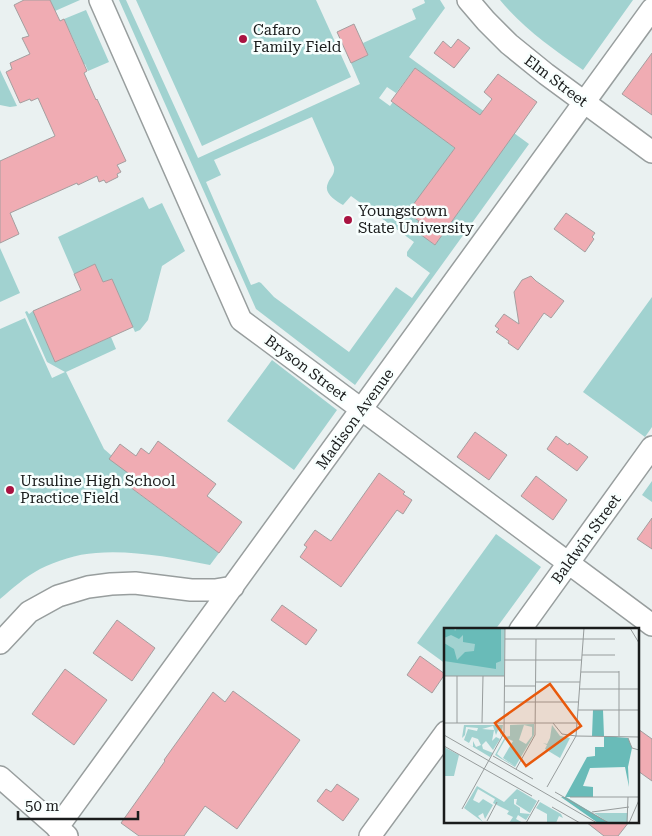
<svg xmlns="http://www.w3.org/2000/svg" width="652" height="836" font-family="'Roboto Serif',serif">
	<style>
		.green { fill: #a1d2d0; fill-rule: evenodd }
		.building { fill: #f0acb3; stroke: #a59e9f }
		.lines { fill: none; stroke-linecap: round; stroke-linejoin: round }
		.minor-casing { stroke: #989e9e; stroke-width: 24 }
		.minor { stroke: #fff; stroke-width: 21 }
		.poi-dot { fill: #a91341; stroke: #f8fffe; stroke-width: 2 }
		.labels { text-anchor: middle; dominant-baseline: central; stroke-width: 5; stroke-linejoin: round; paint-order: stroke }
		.poi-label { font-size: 15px; fill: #1a1c1c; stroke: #f8fffe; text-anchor: start }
		.street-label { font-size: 15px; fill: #1a1c1c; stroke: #f8fffe }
		.inset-road { fill: none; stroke: #979c9c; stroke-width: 1 }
		.view { fill: #e8590c; fill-opacity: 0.15; stroke: #e8590c; stroke-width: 2.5 }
		.inset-edge { fill: none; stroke: #1a1c1c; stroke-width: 2.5 }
	</style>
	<rect width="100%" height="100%" fill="#eaf1f1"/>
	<!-- green -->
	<path class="green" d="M50,0H80L55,11Z
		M119,0H126L198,158L360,84L351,63L368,55L363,43L416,19L412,9L425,3L424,0H440L445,8L409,57L529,144L355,385L256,309ZM415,68L511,138L435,245L413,229L419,221L408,213L455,148L393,102L390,106L379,98L387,87L396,93ZM312,117L334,167C335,175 331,176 328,183C323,193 335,200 343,205L351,196L414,242L407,252V256L430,273L412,298L396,287L349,352L274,297L261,283L259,282L251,285L206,182L221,175L214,160Z
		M136,0H316L351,77L202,146Z
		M500,0H633L583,70C553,49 523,28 500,0Z
		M86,10L109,62L88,71L85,64L82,65L81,56L64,19Z
		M0,70L17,106L10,107L0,105Z
		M143,197L149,209L162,203L185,251L162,266L148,320L140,330L135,332L112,279L103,282L95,264L74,274L58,237Z
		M0,248L20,293L0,302Z
		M652,297V427L645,437L583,392Z
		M27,311L29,314L33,311L55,362L111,337L116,349L66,372L104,449L112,456L129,473L123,482L219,553L210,565C174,558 133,550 96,553C76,554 57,561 40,569C25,577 13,588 0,599V329L25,318L52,378L65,372L47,362L25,312Z
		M272,360L337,410L294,470L227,421Z
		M652,481V502L642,495Z
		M496,534L541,567L495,630H446V664L417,643Z"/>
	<!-- building -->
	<path class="building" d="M24,0H50L60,21L64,19L87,71L84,73L96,100L97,99L126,161L117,165L121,172L117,174L118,177L106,183L104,180L99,182L97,176L78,185L77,183L10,213L19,234L0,243V161L55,136L38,98L31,101L30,99L20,103L6,72L12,69L10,63L30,54L22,38L29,36L14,5Z
		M354,24L368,55L351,63L337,32Z
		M458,39L470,48L454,68L434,53L443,41L451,48Z
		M652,53V115L622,94Z
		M415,68L480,115L492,99L484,92L498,74L537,102L435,245L413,229L419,221L407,213L455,148L391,101Z
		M566,213L595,233L592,237L594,239L585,252L554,229Z
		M95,264L103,282L112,279L133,327L55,362L33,311L81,290L74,274Z
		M531,276L536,281L564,301L551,318L544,313L518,350L508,343L509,341L496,332L499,329L495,326L504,314L519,324L514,292L522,280Z
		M475,432L507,455L489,480L457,457Z
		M556,436L568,445L569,443L588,457L577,471L547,449Z
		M158,441L216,484L207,496L242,522L219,553L126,484L132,476L109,459L120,444L136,456L141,448L149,454Z
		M379,473L405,492L403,494L412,500L403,514L397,510L341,587L300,557L307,547L304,545L315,530L331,541Z
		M536,476L567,500L553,520L521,496Z
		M652,518V549L637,539Z
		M282,605L317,630L306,645L271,620Z
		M117,620L155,648L132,681L93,653Z
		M420,656L445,674L432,693L407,675Z
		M65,669L107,700L74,745L32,714Z
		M233,691L300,740L237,829L205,806L184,836H139L121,823L165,761L164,760L213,692L225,702Z
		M638,729L652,739V781L638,771Z
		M337,784L359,799L343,821L317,801L326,789L331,792Z
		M586,822H629L618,836H604Z"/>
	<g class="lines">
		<!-- minor casing -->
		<g class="minor-casing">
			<path id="minor" d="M100,0L241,320L652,625
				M468,0L486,21L509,44L546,74L652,152
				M520,630L652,447
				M0,643L29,612L58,596L88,587L111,584L135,583L191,590H215L233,587
				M0,777L67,836
				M57,828L652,9
				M370,836L446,732"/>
		</g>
		<!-- minor -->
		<use href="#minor" class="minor"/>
	</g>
	<!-- markers -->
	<g class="poi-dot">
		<circle cx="243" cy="39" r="5"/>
		<circle cx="348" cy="220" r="5"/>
		<circle cx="10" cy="490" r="5"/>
	</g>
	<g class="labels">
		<!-- poi labels -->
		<g class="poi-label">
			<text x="253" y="30">Cafaro<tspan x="253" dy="17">Family Field</tspan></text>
			<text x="358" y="211">Youngstown<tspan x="358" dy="17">State University</tspan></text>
			<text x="20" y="481">Ursuline High School<tspan x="20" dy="17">Practice Field</tspan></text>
		</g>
		<!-- street labels -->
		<g class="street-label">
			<text transform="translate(556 81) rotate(37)">Elm Street</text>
			<text transform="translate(306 368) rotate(37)">Bryson Street</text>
			<text transform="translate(355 419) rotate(-54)">Madison Avenue</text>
			<text transform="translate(586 539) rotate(-54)">Baldwin Street</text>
		</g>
	</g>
	<!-- overview -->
	<g transform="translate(444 628)">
		<rect width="195" height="195" fill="#eaf1f1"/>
		<path d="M0,0H61L60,48H0ZM90,96V107L71,139L51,127L61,109L66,108V97ZM80,97L88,99V108L82,116L75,112ZM62,110L69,113L59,130L71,138L59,131L53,126ZM20,97H59L57,109L56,103L54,102L52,107L49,98L38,101L50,102L48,113L52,109L56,111L49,122L42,113L38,117L39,121L49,125L46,129L21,114L29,119V113L32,119L37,117L34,111L28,109L25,115L20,112L24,101L33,103L34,100L22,99L21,107L18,110ZM108,97L116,108L126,110L116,130L101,121L103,117L99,115L103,116L106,110ZM0,119L15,127L10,148H0ZM33,158L60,174L73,161L93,173L86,185L72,176L73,171H70V176L76,180V185L86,186L82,192L74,187L72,191L79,195H65L69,189L63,186L65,183L49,175L51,171L34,161L29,172L35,175L39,171L49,177L41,191L39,185L34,188L39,194L20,180ZM96,174L117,186L119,190L115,188L112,195H103V186L92,180ZM150,185H184L183,195H165Z" fill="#a1d2d0" fill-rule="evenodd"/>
		<path d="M0,0H10L11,3L13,0H57V33L52,35V41L0,33V15L10,21L13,32L21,24L30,23L31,16L19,14V7L15,11L7,7L0,10ZM149,82H159L160,108L184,110L188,120L184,139L185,159L181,139L146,140L139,158L149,159V169H122L165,195H154L117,169H121L143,129L151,128V119H160V108H148Z" fill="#69bbb8"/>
		<path class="inset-road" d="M186,0L195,15M61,11H171M138,27H171M60,32H138M175,43V108M137,44H175M0,48H60M92,54H136M61,58H92M136,61H195M61,74H135M134,82H195M0,95H133M13,95V48M38,95L39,48M109,95L118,106L132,108L140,0M0,107L153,195M184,110L188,120L195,122M0,118L88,168M49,128L89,151M72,141L91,107L92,11M103,159L132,108L195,109M111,164L165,195M126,169H195M108,179L136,195M18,181L60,105L61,0M148,184L185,179M43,193L53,174M82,195L95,172M183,195L184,169M185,195L195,172"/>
		<path class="view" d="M106,56L137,98L82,138L51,95Z"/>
		<rect width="195" height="195" class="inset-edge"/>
	</g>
	<!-- scale -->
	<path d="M18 811v8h120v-8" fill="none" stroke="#1a1c1c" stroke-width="2.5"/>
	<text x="25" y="811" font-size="15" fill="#1a1c1c" stroke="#f8fffe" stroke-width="4" paint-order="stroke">50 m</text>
</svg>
